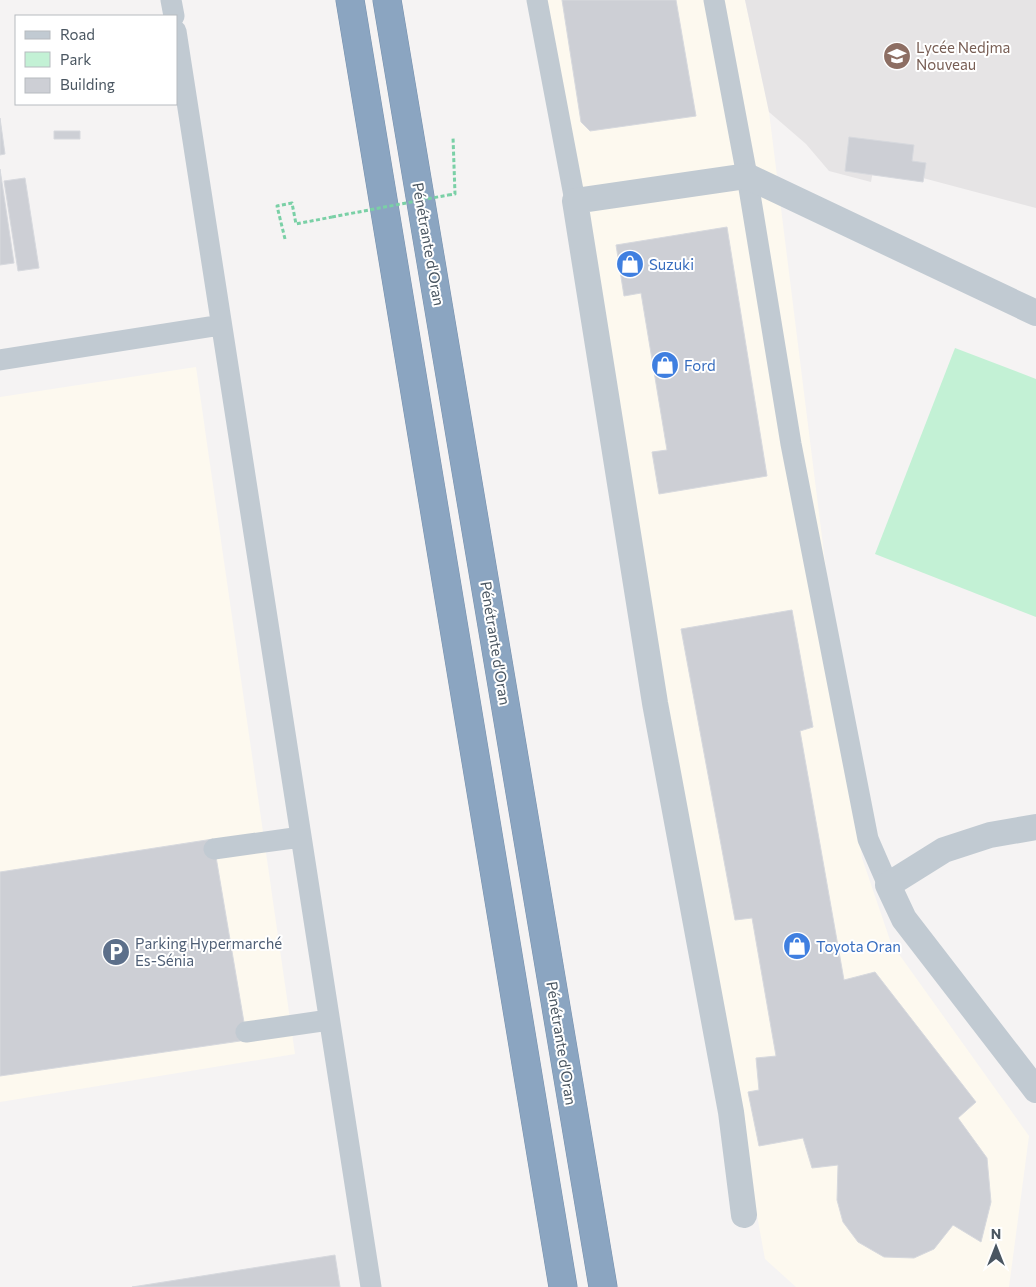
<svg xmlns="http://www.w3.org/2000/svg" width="1036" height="1287" font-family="Commissioner,sans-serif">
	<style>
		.commercial { fill: #fdf9ef }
		.education { fill: #e6e4e5 }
		.green { fill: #c3f1d5 }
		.building { fill: #cdcfd5; stroke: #d7d9de }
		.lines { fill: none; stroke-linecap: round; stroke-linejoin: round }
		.motorway-casing { stroke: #7690ad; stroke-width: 29 }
		.path { stroke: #7ad0a6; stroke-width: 3; stroke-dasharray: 4 2.5; stroke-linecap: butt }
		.minor { stroke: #c1cad2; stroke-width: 21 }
		.tertiary { stroke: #c1cad2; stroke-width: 26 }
		.motorway { stroke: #8ba5c1; stroke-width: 28 }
		.path-bridge { stroke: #7ad0a6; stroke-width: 3; stroke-dasharray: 4 2.5; stroke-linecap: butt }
		.labels { text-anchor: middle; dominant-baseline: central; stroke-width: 4; stroke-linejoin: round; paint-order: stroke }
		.education-label { font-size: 15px; fill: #785e54; stroke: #fff; text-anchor: start }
		.street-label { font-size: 15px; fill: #4a5661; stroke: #fff }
		.shop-label { font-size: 15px; fill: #366cbe; stroke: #fff; text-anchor: start }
		.service-label { font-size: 15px; fill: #4e5e75; stroke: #fff; text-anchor: start }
	</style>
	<rect width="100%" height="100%" fill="#f5f3f3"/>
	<!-- commercial -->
	<path class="commercial" d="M533,0H745L769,112L862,858L891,943L1029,1136L1009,1287H796L765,1259Z
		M196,367L295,1054L0,1102V397Z"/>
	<!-- education -->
	<path class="education" d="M745,0H1036V208L874,165L871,182L829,171L806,144L769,112Z"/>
	<!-- green -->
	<path class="green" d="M955,348L1036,379V617L875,554Z"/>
	<!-- building -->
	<path class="building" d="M562,0H676L696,116L590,131L581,122Z
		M0,118L5,154L0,155Z
		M54,131H80V139H54Z
		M849,137L914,145L912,161L926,163L923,182L845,171Z
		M0,169L14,263L0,265Z
		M25,178L39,268L18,271L4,181Z
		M727,227L767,476L659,494L652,452L667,450L641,293L624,296L616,245Z
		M792,610L813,727L800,731L844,980L875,972L976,1102L958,1118L987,1158L991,1202L981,1242L953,1225L934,1249L914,1258L884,1257L858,1242L843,1222L837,1200L838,1165L812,1168L803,1138L759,1146L748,1092L759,1090L756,1058L776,1056L752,918L735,920L681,629Z
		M213,839L247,1040L0,1076V872Z
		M335,1255L340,1287H132Z"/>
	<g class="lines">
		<!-- motorway casing -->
		<g class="motorway-casing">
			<path id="motorway" d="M350,0L563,1287
				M387,0L603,1287"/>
		</g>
		<!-- path -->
		<path class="path" d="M448,195L455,194L453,137
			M285,239L277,206L292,203L296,224L332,217"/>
		<!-- minor -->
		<path class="minor" d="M171,0L174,16
			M537,0L575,201
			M714,0L747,176L791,444L868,839L888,885
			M176,31L371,1287
			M0,360L221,325
			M214,849L301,837
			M246,1032L329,1020"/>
		<!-- tertiary -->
		<path class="tertiary" d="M1036,827L990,835L944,850L888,885L904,919L1036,1090
			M744,1215L731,1112L655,703L575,201L747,176L1036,313"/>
		<!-- motorway -->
		<use href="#motorway" class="motorway"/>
		<!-- path-bridge -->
		<path class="path-bridge" d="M332,217L448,195"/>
	</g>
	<!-- icons -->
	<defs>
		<g id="school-disc" transform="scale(1.4375)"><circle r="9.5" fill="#8d6e63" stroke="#fff"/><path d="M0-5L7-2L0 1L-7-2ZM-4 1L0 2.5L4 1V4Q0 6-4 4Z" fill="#fff"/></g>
		<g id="shop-disc" transform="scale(1.4375)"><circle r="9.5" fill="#3f7fe0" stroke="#fff"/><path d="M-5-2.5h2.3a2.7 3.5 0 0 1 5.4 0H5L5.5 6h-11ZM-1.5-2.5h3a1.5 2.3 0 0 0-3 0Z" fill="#fff"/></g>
		<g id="parking-disc" transform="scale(1.4375)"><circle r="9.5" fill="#5c6f8a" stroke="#fff"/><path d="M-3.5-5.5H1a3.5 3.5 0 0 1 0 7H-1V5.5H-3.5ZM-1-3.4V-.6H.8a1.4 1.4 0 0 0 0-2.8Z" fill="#fff"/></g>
	</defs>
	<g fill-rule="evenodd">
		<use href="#school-disc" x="897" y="56"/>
		<use href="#shop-disc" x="630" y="264"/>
		<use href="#shop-disc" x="665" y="365"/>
		<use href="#shop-disc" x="797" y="946"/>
		<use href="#parking-disc" x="116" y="952"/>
	</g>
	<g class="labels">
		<!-- education labels -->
		<g class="education-label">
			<text x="916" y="47">Lycée Nedjma<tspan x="916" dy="17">Nouveau</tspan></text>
		</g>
		<!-- street labels -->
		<g class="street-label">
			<text transform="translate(429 244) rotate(80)">Pénétrante d'Oran</text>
			<text transform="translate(496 643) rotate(81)">Pénétrante d'Oran</text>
			<text transform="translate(562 1043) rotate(81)">Pénétrante d'Oran</text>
		</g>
		<!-- shop labels -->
		<g class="shop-label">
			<text x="649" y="264">Suzuki</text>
			<text x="684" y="365">Ford</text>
			<text x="816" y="946">Toyota Oran</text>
		</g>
		<!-- service labels -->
		<g class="service-label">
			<text x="135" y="943">Parking Hypermarché<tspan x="135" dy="17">Es-Sénia</tspan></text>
		</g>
	</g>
	<!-- legend -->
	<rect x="15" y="15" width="162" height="90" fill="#ffffff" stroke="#b7bbc0"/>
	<rect x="25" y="31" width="25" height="8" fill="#c1cad2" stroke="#b7bbc0"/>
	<text x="60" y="40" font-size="15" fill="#4a5661">Road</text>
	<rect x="25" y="52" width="25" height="15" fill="#c3f1d5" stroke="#b7bbc0"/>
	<text x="60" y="65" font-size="15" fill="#4a5661">Park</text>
	<rect x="25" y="78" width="25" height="15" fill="#cdcfd5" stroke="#b7bbc0"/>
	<text x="60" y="90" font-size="15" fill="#4a5661">Building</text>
	<!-- north arrow -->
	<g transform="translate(996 1247)" stroke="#ffffff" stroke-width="4" paint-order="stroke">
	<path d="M0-4L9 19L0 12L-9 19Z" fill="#4a5661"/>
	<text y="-8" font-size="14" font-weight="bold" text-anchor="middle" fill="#4a5661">N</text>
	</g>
</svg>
